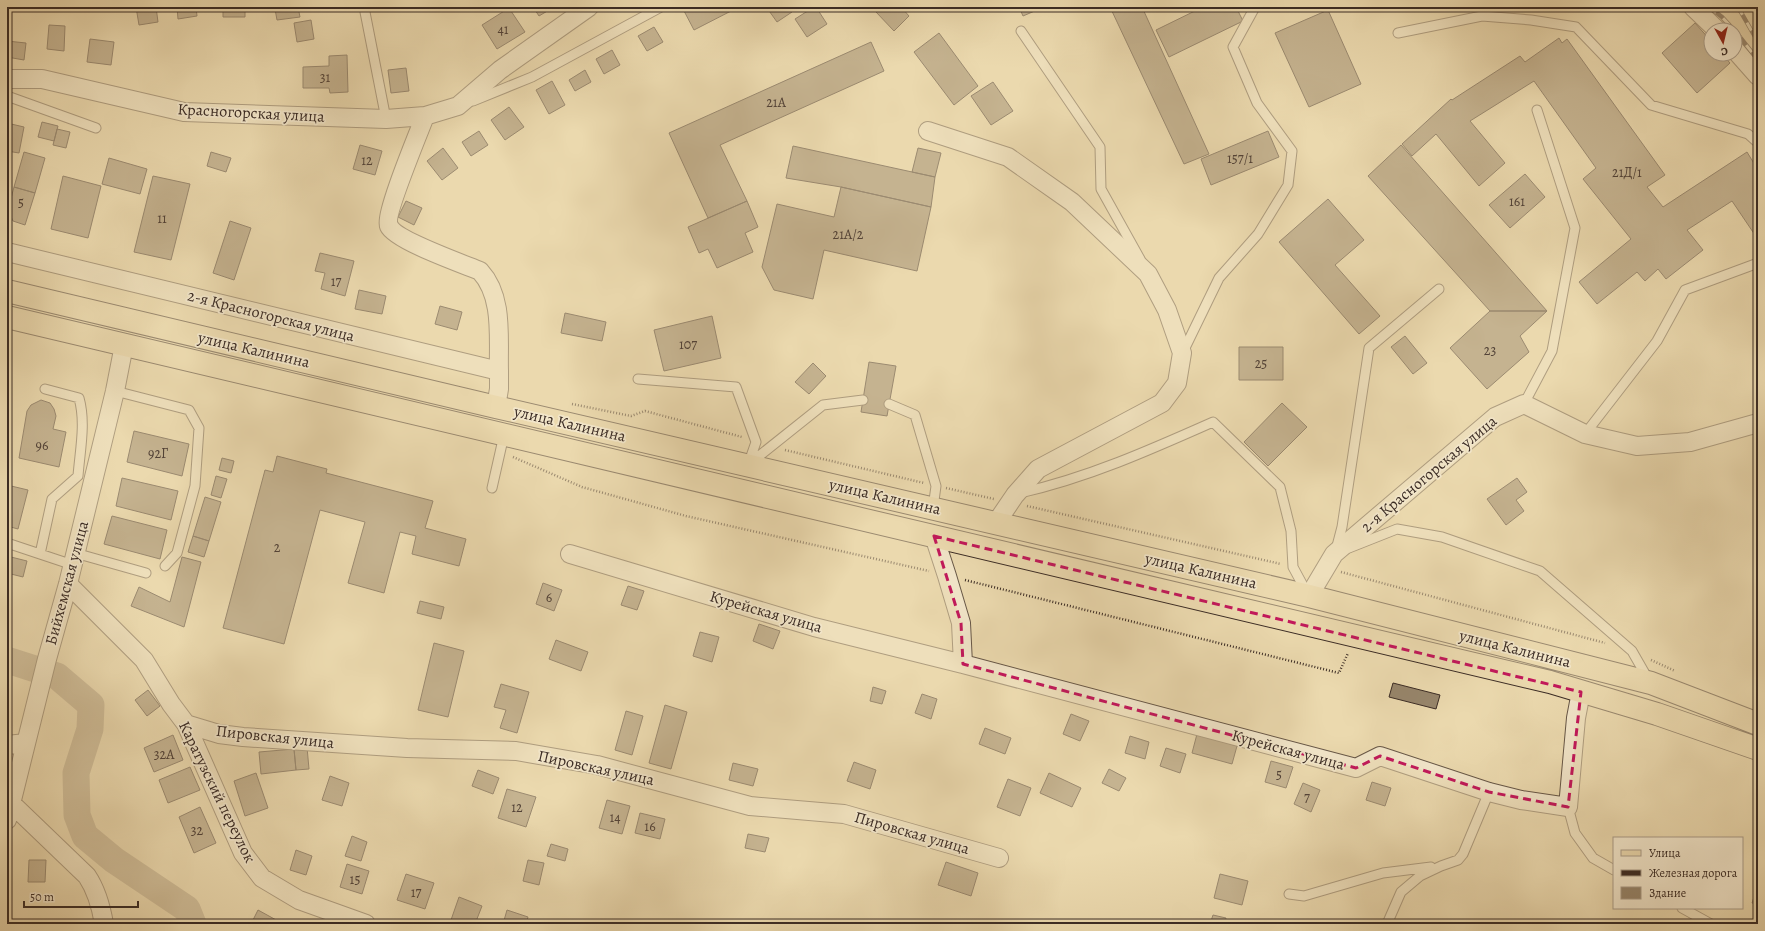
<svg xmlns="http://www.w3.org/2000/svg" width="1765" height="931" font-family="Alegreya,serif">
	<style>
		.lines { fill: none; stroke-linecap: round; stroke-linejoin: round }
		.river { stroke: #af9e7f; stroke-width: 27 }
		.building { fill: #97866c; stroke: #3b2c25 }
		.lane-casing { stroke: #675747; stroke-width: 11 }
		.street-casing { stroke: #675747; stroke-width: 20 }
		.primary-casing { stroke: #3b2c25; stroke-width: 24 }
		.path { stroke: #3b2c25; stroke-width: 2.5; stroke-dasharray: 1 2; stroke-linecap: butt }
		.lane { stroke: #f2e6ca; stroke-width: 9 }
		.street { stroke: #f2e6ca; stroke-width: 18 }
		.primary { stroke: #ebd9ae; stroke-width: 22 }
		.rail-casing { stroke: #3b2c25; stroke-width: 4.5 }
		.rail { stroke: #f2e6ca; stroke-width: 3; stroke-dasharray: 9; stroke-linecap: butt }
		.marked { fill: none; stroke: #c2185b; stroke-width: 3; stroke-dasharray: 8 5; stroke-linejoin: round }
		.labels { text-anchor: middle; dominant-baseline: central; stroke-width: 3.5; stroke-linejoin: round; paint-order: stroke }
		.number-label { font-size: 14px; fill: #524237 }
		.street-label { font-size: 16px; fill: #3b2c25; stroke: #f2e6ca }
	</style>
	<rect width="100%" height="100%" fill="#ebd9ae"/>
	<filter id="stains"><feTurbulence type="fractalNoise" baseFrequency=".005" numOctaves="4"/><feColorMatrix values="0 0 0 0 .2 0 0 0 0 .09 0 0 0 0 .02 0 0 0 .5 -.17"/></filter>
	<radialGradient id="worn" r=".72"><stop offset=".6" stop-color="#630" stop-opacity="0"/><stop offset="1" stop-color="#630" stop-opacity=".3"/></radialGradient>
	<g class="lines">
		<!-- river -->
		<path class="river" d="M7,660L57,676L91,705L90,729L76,773L77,815L85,836L114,860L187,909L193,924"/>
	</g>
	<!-- building -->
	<path class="building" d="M136,7H156L158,22L139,25Z
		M177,7H196L197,16L178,19Z
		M223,7H245V17H223Z
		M291,7H298L300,17L277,20L275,9Z
		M533,7H554L539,16Z
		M688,7H731L733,10L694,30L683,9Z
		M769,7H789L792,12L777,22L767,8Z
		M814,7H816L827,24L807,37L795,19Z
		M882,7H901L909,16L894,31L876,12Z
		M1019,7H1044L1023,16Z
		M1110,7H1142L1209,154L1184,164Z
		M1203,7H1236L1243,21L1169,57L1156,30Z
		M509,8L525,32L497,49L482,25Z
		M1328,10L1361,84L1309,107L1275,33Z
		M311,20L314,39L297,42L294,23Z
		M1695,23L1711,41V54H1722L1730,63L1697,93L1662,53Z
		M49,25L65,26L64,51L47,49Z
		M654,27L663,42L647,51L638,36Z
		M939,33L978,86L954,105L914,52Z
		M1559,38L1562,43L1567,39L1665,175L1647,187L1663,207L1747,152L1758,170V237L1757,238L1732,201L1687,230L1703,250L1666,279L1658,269L1645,281L1637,272L1597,304L1579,282L1631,239L1583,179L1596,168L1534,81L1470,121L1505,163L1479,186L1436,134L1412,156L1402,144L1451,99L1452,100L1520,56L1525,62Z
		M90,39L114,42L111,65L87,62Z
		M7,41L26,43L24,60L7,57Z
		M871,42L884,71L720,145L747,201L708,218L669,133Z
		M612,50L620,65L604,74L596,59Z
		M347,55L348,92L330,93L329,88H303V67L329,66V56Z
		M406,68L409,91L391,93L388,70Z
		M585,70L591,82L575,91L569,80Z
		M552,81L565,105L549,114L536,90Z
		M993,82L1013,111L991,125L971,96Z
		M509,107L524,127L505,140L491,120Z
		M42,122L58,126L54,141L38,137Z
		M7,123L24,127L19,153L7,151Z
		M57,129L70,132L66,148L53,145Z
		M479,131L488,145L471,156L462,142Z
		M1268,131L1279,157L1211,185L1201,159Z
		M360,145L382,151L375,175L353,169Z
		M1401,145L1547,311H1490L1368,176Z
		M793,146L935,177L931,207L841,187L786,178Z
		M443,148L458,168L442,180L427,161Z
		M918,148L941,153L935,177L912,172Z
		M24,152L45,158L35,193L14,187Z
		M211,152L231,158L226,172L207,166Z
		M109,158L147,169L140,194L102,184Z
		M1525,174L1545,197L1510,228L1489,205Z
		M63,176L101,186L88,238L51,229Z
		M153,176L190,184L171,260L134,252Z
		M14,187L35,193L25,225L13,221L8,210Z
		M841,187L931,207L917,271L824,250L813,299L774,290L762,267L777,204L834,217Z
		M1328,199L1364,240L1335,265L1380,316L1359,334L1279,242Z
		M406,201L422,208L414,225L398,217Z
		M747,201L758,227L745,233L753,252L717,268L708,249L699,253L688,227Z
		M230,221L251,228L234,280L213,273Z
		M320,253L354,261L345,296L321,289L325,273L315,271Z
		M359,290L386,296L382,314L355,309Z
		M440,306L462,312L457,330L435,324Z
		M1490,311H1547L1520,336L1529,352L1487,389L1450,348Z
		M565,313L606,322L602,341L561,333Z
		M712,316L721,358L664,371L654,330Z
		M1405,336L1427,363L1413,374L1391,347Z
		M1239,347H1283V380H1239Z
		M869,362L896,366L887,416L861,412Z
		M813,363L826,376L809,394L795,382Z
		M41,400L50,403L54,409L56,416L53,429L66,432L59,467L19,458L27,411L31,405Z
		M1282,403L1307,427L1268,466L1244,442Z
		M134,431L189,444L182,476L127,462Z
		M277,456L327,469L326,473L433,501L425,528L466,539L459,566L412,554L416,536L400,532L384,593L348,583L365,522L320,510L284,644L223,628L265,470L273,472Z
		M222,458L234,461L231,473L219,470Z
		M216,476L227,479L221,498L211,495Z
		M122,478L178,491L171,520L116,506Z
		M1517,478L1527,492L1516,500L1524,511L1506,525L1487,499Z
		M7,485L28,490L18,529L7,526Z
		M205,497L221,502L209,541L193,536Z
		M112,516L167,530L160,559L104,544Z
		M193,536L209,541L204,557L188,552Z
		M7,556L27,561L23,577L7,573Z
		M182,557L201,562L184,627L131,606L139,587L170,602Z
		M543,583L562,590L554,611L536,604Z
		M628,586L644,591L637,610L621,605Z
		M420,601L444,607L441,619L417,613Z
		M759,624L780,631L773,649L753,641Z
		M700,632L719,637L712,662L693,656Z
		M556,640L588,652L581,671L549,659Z
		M434,643L464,651L448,717L418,710Z
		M1393,683L1440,695L1436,709L1389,697Z
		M501,684L529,692L517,733L500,728L506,710L494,707Z
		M873,687L886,691L882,704L870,701Z
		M148,690L160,706L147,716L135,700Z
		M922,694L937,699L931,719L915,713Z
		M665,705L687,712L671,769L649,763Z
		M626,711L643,716L632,755L615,750Z
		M1071,714L1089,721L1080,741L1063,734Z
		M985,728L1011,738L1005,754L979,744Z
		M1197,734L1237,746L1232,764L1192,753Z
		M173,735L183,760L154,772L144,748Z
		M1130,736L1149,742L1145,759L1125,753Z
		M307,747L309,769L296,770L294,749Z
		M1166,748L1186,754L1180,773L1160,766Z
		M294,749L296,770L261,774L259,752Z
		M1271,761L1293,767L1286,788L1265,782Z
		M854,762L876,770L870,789L847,781Z
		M733,763L758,769L753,786L729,780Z
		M190,767L200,790L168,803L159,780Z
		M1109,769L1126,778L1119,791L1102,783Z
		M478,770L499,778L493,794L472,786Z
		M256,773L268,808L245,816L234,781Z
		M1049,773L1081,788L1072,807L1040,793Z
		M330,776L349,783L342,806L322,800Z
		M1008,779L1031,788L1020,816L997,807Z
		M1372,782L1391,788L1385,806L1366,800Z
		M1303,783L1320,790L1311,812L1294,804Z
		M507,789L536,797L526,827L498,818Z
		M607,800L630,806L622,834L599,828Z
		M200,807L216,843L194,853L179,817Z
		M640,813L665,819L660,839L635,833Z
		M748,834L769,838L765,852L745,848Z
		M352,836L367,842L361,861L345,856Z
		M551,844L568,849L565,861L547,856Z
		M296,850L312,856L306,875L290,870Z
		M29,860H46L45,882H28Z
		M528,860L544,863L539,885L523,881Z
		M946,862L978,873L971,896L938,885Z
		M347,864L369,871L362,894L340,887Z
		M406,874L434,883L425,909L397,900Z
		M1220,874L1248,881L1242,905L1214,898Z
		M1758,885V904L1752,903Z
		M459,897L482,906L475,924H462L451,920Z
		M258,910L278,921L276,924H251Z
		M507,910L528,917L526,924H503Z
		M1213,915L1226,918L1225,924H1210Z"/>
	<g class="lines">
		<!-- lane casing -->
		<g class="lane-casing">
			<path id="lane" d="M364,7L386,119
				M1021,31L1100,147L1101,189L1140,259
				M1398,33L1482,16L1531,20L1576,27L1651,105L1748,134L1758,143
				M7,96L96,128
				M473,101L532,77L661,7
				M1183,352L1219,278L1258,234L1288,185L1292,151L1257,103L1233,47L1255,7
				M638,379L736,387L756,442L748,465
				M115,391L189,410L199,428L195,486L177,553L165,566
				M889,404L915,415L936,486L933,508
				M1524,404L1552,351L1575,228L1537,110
				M1585,434L1657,341L1685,290L1758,263
				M749,464L823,405L863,400
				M492,488L504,435
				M1020,493C1087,478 1150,450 1213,422L1280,487L1291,531L1293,567L1307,593
				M7,543L73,565L75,553L146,573
				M1349,548L1397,529L1442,537L1540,571L1632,651L1648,679
				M1336,550L1342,527L1369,348L1439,289
				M40,554L52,499L78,476C80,450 86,423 79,398L45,389
				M1568,807L1575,833L1593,858L1614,870
				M1289,894L1304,896L1383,873L1431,867
				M1682,908L1711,924
				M1387,924L1401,892L1420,876L1441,866L1458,860L1463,854L1489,792"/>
		</g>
		<!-- street casing -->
		<g class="street-casing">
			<path id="street" d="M1693,7L1717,30
				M1735,50L1758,76
				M7,79H42L184,112L386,119L425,116L458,106L500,70L589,7
				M425,116C419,132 384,215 389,226C395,240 463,264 480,271C504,297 498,338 499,371
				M928,131L1008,157L1072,202L1148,274L1167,310L1182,353L1177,383L1162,403L1038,469L1015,495L996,523
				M7,252L499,371V389L496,407
				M934,536L947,576L961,623L963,664
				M570,554L814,627L963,664L1356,768L1380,756L1489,792L1521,800L1568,807L1576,718L1581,692
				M68,584L144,660L171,704L186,724L243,853L262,878L299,900L366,924
				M1309,596L1334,554L1495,417L1524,404L1585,434L1637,446L1690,442L1758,423
				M186,724L219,734L243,737L407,748L516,751L597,765L750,806L844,814L999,858
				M7,745L26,743
				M11,803L87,876C97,891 101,906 104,924
				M7,820L47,659L68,584L115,391L124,345"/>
		</g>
		<!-- primary casing -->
		<g class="primary-casing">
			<path id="primary" d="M7,291L496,407L1309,596L1651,683L1758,724
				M7,317L1550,682L1657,714L1758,749"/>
		</g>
		<!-- path -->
		<path class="path" d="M572,404L631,416L645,411L742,437
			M785,450L924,483
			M513,457L582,487L686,516L929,571
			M946,488L994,499
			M1027,506L1281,564
			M1341,572L1605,643
			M965,580L1339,673L1348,653
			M1651,660L1675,671"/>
		<!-- lane -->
		<use href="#lane" class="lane"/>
		<!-- street -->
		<use href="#street" class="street"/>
		<!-- primary -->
		<use href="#primary" class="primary"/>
		<!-- rail casing -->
		<g class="rail-casing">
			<path id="rail" d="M1709,7L1722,17L1734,30
				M1738,7L1758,42
				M1735,31L1758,60"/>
		</g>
		<!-- rail -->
		<use href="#rail" class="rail"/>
	</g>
	<!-- marked area -->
	<path d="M0 0H1765V931H0ZM934,536L1581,692L1568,807L1489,792L1380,756L1356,768L963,664L961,623Z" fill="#ebd9ae" fill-opacity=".55" fill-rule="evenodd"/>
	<path class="marked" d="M934,536L1581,692L1568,807L1489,792L1380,756L1356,768L963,664L961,623Z"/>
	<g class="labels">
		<!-- number labels -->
		<g class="number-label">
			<text x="503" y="29">41</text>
			<text x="325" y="77">31</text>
			<text x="776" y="102">21А</text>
			<text x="1240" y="158">157/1</text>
			<text x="367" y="160">12</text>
			<text x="1627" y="172">21Д/1</text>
			<text x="1517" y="201">161</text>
			<text x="21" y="202">5</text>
			<text x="162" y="218">11</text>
			<text x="848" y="234">21А/2</text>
			<text x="336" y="281">17</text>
			<text x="688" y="344">107</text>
			<text x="1490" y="350">23</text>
			<text x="1261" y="363">25</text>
			<text x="42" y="445">96</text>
			<text x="158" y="453">92Г</text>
			<text x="277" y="547">2</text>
			<text x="549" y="597">6</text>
			<text x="164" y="754">32А</text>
			<text x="1279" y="774">5</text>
			<text x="1307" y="797">7</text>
			<text x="517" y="807">12</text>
			<text x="615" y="817">14</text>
			<text x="650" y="826">16</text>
			<text x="197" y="830">32</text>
			<text x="355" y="879">15</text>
			<text x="416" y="892">17</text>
		</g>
		<!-- street labels -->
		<g class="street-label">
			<text transform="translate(251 113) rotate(3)">Красногорская улица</text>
			<text transform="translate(271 316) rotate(14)">2-я Красногорская улица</text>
			<text transform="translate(254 350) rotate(13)">улица Калинина</text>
			<text transform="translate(570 424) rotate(13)">улица Калинина</text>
			<text transform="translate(1429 474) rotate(-40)">2-я Красногорская улица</text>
			<text transform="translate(885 497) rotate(13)">улица Калинина</text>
			<text transform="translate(1201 571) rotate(13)">улица Калинина</text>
			<text transform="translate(67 583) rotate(-75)">Бийхемская улица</text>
			<text transform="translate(766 612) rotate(16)">Курейская улица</text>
			<text transform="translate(1515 649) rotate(14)">улица Калинина</text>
			<text transform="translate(275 737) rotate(6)">Пировская улица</text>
			<text transform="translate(1288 750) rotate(15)">Курейская улица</text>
			<text transform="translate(596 768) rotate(12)">Пировская улица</text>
			<text transform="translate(217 792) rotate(64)">Каратузский переулок</text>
			<text transform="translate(912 833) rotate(16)">Пировская улица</text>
		</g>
	</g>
	<!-- margin -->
	<rect width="1765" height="931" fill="none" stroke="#ebd9ae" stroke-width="24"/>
	<rect x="8" y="8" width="1749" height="915" fill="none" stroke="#3b2c25" stroke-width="2"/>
	<rect x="12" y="12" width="1741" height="907" fill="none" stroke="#3b2c25"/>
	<!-- legend -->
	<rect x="1613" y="837" width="130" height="72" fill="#f2e6ca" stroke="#a99c88"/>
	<rect x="1621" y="850" width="20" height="6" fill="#ebd9ae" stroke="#a99c88"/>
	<text x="1649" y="857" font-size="12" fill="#3b2c25">Улица</text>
	<rect x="1621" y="870" width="20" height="6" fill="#3b2c25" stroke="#a99c88"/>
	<text x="1649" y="877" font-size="12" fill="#3b2c25">Железная дорога</text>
	<rect x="1621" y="887" width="20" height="12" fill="#97866c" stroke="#a99c88"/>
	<text x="1649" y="897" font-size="12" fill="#3b2c25">Здание</text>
	<!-- north arrow -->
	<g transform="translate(1723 42) rotate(172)"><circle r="19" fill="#f2e6ca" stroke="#a99c88"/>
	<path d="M0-3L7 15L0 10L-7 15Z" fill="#8f2418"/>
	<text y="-6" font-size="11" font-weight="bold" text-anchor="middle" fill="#3b2c25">С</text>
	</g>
	<!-- scale -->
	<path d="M24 901v6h114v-6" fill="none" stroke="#3b2c25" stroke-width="2"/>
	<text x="30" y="901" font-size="12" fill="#3b2c25" stroke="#f2e6ca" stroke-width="3" paint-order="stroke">50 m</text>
	<rect width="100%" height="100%" filter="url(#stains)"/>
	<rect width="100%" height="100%" fill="url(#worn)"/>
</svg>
